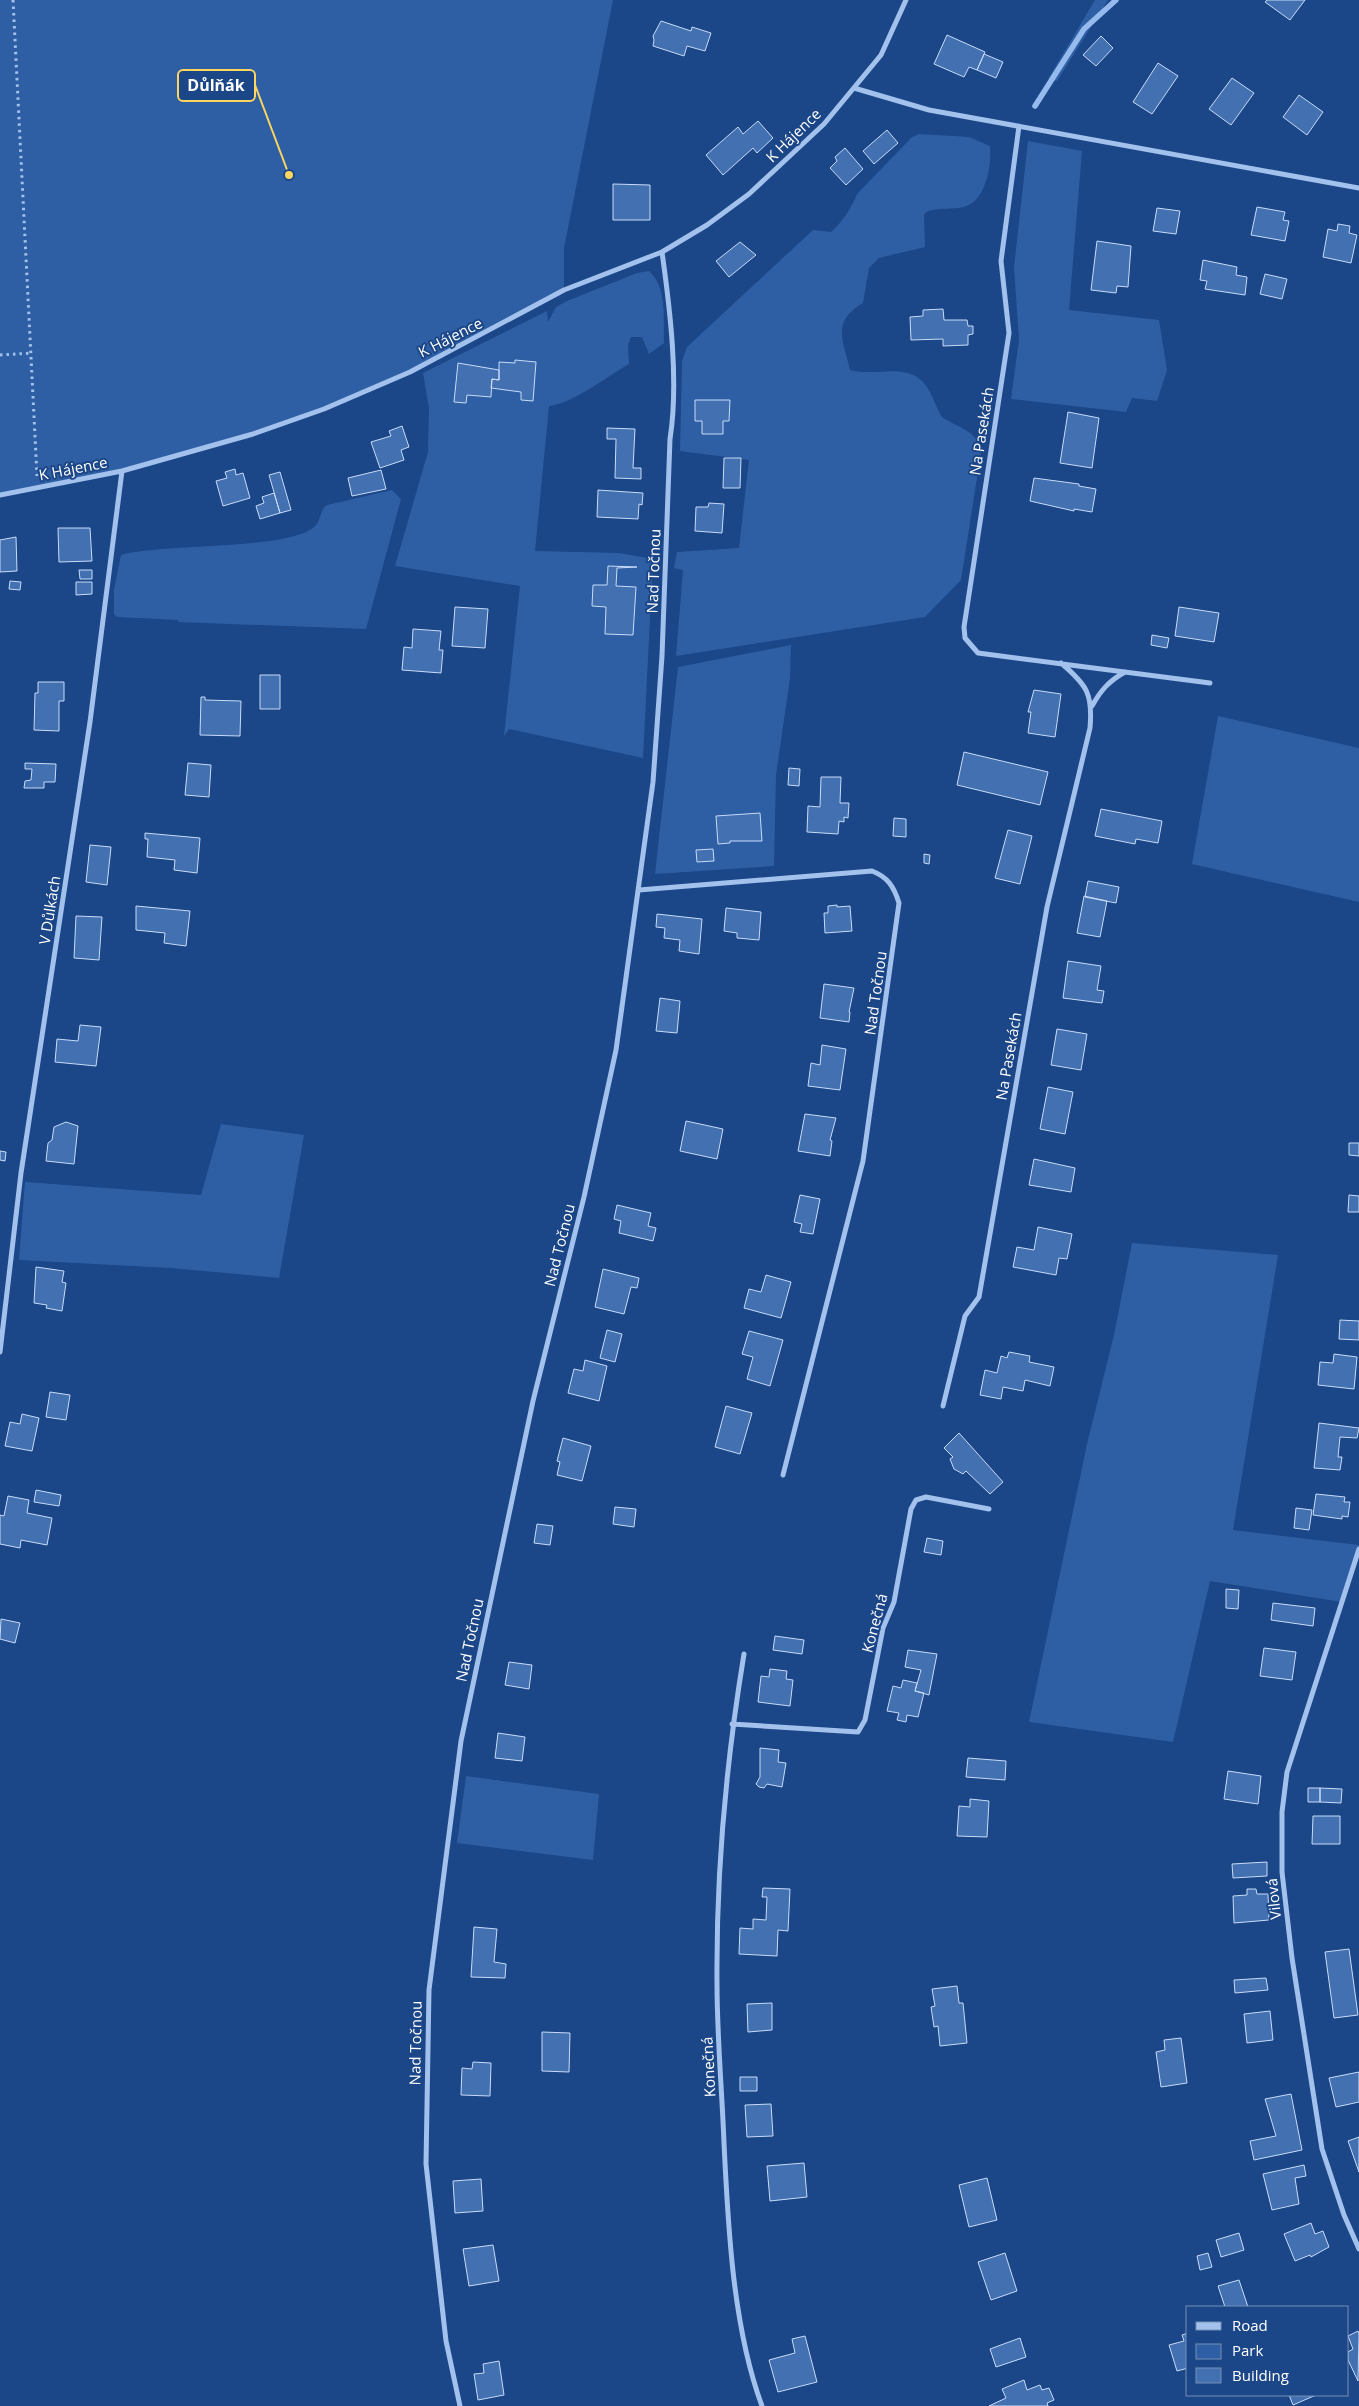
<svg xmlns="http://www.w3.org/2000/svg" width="1359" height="2406" font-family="'Open Sans',sans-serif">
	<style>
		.green { fill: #2e5fa5 }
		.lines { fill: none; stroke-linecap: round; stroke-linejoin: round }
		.stream { stroke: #95bbee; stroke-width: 5.5 }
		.building { fill: #4370b0; stroke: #c7dcf9 }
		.path { stroke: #a2c1ec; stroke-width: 3; stroke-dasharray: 2.5 4; stroke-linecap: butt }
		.minor { stroke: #a2c1ec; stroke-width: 5 }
		.labels { text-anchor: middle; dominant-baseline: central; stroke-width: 4; stroke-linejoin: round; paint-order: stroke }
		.street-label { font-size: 15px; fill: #fff; stroke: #1b4687 }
		.leader { fill: none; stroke: #fed55f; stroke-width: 2 }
		.callout-dot { fill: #fed55f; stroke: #1b4687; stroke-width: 2 }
		.callout { fill: #1b4687; stroke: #fed55f; stroke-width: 2 }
		.callout-label { font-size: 16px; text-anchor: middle; font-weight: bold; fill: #fff }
	</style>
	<rect width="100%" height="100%" fill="#1b4687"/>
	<!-- green -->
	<path class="green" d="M0,0H613L564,248V290L420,366L324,409L253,434L122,471L0,495Z
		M1095,0H1108L1057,81L1048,79Z
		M919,134L969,137L990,146C992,164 986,202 964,207C952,210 938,207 926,212L924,215L925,247L879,258L869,268L863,303C831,322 843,339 850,370C873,377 906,362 924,383C933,394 936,408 942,417C944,419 950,421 952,423C965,429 974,434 982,446L961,580L925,617L676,656L683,570L674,568L677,552L739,548L749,460L680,451L682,361L687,347L813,230L831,232C840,225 853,206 857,194L912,137Z
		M1028,141L1082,151L1069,310L1159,320L1167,370L1157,401L1132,398L1126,412L1011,399L1019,340L1014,267Z
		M649,271C668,288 663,320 664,343L649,354L642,337H631L628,345L629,364C608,376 572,404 549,406L535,551L619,553L653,559L643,758L509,729L504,736L520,586L395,566L428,452L429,408L423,373L547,311L548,322L556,307L567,301L637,273Z
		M392,490L401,499L366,629L178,622V620L117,617L114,614V590L121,555C161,543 293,551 316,525C321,519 320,510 327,505Z
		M791,645L790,678L776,775L774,866L655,874L678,667Z
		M1218,716L1359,748V902L1192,864Z
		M221,1124L304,1135L279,1278L171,1268L19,1260L25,1182L201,1195Z
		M1132,1243L1278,1255L1233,1530L1359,1545L1342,1602L1210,1581L1173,1742L1029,1722L1087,1444L1114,1335Z
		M466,1776L599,1794L593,1860L457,1843Z"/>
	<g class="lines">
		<!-- stream -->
		<path class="stream" d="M1035,106L1084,29L1116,0"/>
	</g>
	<!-- building -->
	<path class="building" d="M1267,0H1305L1290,20L1265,2Z
		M661,21L691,31L692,27L711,33L705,51L687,46L684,56L653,46L654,40L653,36Z
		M947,35L985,52L977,70L969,67L964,77L934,64Z
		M1101,36L1113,48L1096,66L1083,55Z
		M984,54L1003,62L996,78L977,70Z
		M1158,63L1178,76L1152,114L1133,102Z
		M1232,78L1254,93L1231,125L1209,109Z
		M1299,95L1323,112L1307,135L1283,117Z
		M758,121L773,138L757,153L753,148L723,175L706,155L738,127L743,134Z
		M887,130L898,143L874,164L863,151Z
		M845,148L863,169L846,185L830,168L837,161L835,157Z
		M613,184L650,185V220H613Z
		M1257,207L1285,212L1283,220L1289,221L1285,241L1251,235Z
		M1157,208L1180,211L1176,234L1153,231Z
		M1338,224L1350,226L1349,233L1357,235L1351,263L1323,257L1328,229L1337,231Z
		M1097,241L1131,246L1128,287L1117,286L1116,293L1091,290Z
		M740,242L756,255L729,277L716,261Z
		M1203,260L1237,267L1236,275L1247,277L1245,295L1205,289L1207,281L1200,280Z
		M1265,274L1287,279L1282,299L1260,294Z
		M943,309L944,320H967L968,326H973V334L968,335V345L943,346V339L911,340L910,317L923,316V310Z
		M515,360L536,362L533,401L521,400V392L491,388L492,379L499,380V362L515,363Z
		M458,363L499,370V380L492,379L491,397L467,395L466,403L454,402Z
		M695,400H730L729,421H723V434H702V421H695Z
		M1068,412L1099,418L1092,468L1060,463Z
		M402,426L409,447L401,450L404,460L380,468L371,442L391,436L389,431Z
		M607,428L635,429L633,468H641V479L615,478L616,439H607Z
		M724,458H741L740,488H723Z
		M235,469L236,475L243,473L250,498L223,506L216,481L227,478L225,472Z
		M381,470L386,489L352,496L348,478Z
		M280,472L291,510L280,513L269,475Z
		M1034,478L1079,484V486L1096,489L1092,512L1074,509V511L1030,501Z
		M598,490L643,493L642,505L639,504L638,519L597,517Z
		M274,493L280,513L260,519L256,506L264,503L262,497Z
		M709,503L724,504L722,533L695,531L696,507H708Z
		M58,528H90L92,561L59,562Z
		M16,537L17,571L0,572V540Z
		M608,566L637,567L617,568L616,586L636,587L633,635L605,634L606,607L592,606L593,585H607Z
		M79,570H92V579H80Z
		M10,581L21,582L20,590L9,589Z
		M76,582H92V594L76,595Z
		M455,607L488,609L485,648L452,646Z
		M1179,607L1219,613L1214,642L1175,636Z
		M413,629L441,631L439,650H443L441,673L402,670L404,647L412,648Z
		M1152,635L1169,638L1167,648L1151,645Z
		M260,675H280V709H260Z
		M38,682H64V701H59V731L34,730L35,693H38Z
		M1034,690L1061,694L1055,737L1028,733L1031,712H1028Z
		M201,697H205V700L241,701L240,736L200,735Z
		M964,752L1048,772L1040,805L957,785Z
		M25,763L56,764L55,782H44V788H24L25,781L31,780L32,769H25Z
		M188,763L211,765L209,797L185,795Z
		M789,768L800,769L799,786L788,785Z
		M821,777H841L840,803H849L848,818L844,817V822L839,821L838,834L807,832L808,806L820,807Z
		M1101,809L1162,821L1158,843L1136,839L1135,844L1095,836Z
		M760,813L762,841H730V843L718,844L716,816Z
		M894,818L906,819V837L893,836Z
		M1008,830L1032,836L1020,884L995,878Z
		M145,833L200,838L197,873L174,870L175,860L147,857L148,839H145Z
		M90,845L111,847L107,885L86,882Z
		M713,849L714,861L697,862L696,850Z
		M924,854L930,855L929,864L924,863Z
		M1088,881L1119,887L1116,903L1085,897Z
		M1084,896L1107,901L1100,937L1077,933Z
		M837,905V907L850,906L852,931L825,933L824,913H828V906Z
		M136,906L190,911L186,946L164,943L165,933L136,930Z
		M726,908L761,912L759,940L737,938V933L724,931Z
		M657,914L702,919L699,954L679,951L680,940L664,938L665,928L656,927Z
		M76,916L102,917L99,960L74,958Z
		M1068,961L1101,966L1097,990L1104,991L1102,1003L1063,998Z
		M824,984L854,988L849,1012H850L849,1022L820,1018Z
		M660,998L680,1001L677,1033L656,1031Z
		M80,1025L101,1027L96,1066L55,1062L57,1039L78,1041Z
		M1057,1029L1087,1034L1081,1070L1051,1065Z
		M822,1045L846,1049L840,1090L808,1086L811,1063L820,1065Z
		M1048,1087L1073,1092L1065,1134L1040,1129Z
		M805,1114L836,1118L830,1140L832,1141L830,1156L798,1151Z
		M686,1121L723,1129L717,1159L680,1151Z
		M66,1122L78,1126L74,1164L46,1161L48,1143L52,1140L54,1127Z
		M1349,1143H1359V1156L1349,1155Z
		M0,1151L6,1152L5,1161L0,1160Z
		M1034,1159L1075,1168L1071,1192L1029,1185Z
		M800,1195L820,1199L813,1234L800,1232L802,1224L794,1222Z
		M1349,1195L1359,1196V1212H1348Z
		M617,1205L651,1213L648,1226L656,1228L653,1241L619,1233L621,1221L614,1219Z
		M1038,1227L1072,1234L1067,1259L1059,1258L1056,1275L1013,1267L1017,1247L1034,1250Z
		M36,1267L64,1271L62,1282L66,1283L62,1311L46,1308L47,1305L34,1303Z
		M603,1269L639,1278L637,1288L631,1287L624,1314L595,1307Z
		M766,1275L791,1282L781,1318L744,1308L749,1289L761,1292Z
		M1340,1320L1359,1321V1340L1339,1339Z
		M607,1330L622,1334L615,1362L600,1358Z
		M749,1331L783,1340L770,1386L747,1379L753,1357L742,1354Z
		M1009,1352L1030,1356L1029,1362L1054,1367L1050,1386L1025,1380L1023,1391L1003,1387L1001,1399L980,1395L985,1370L997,1373L1001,1356L1007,1358Z
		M1334,1354L1357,1357L1354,1389L1318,1385L1320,1362L1333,1363Z
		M585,1360L607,1366L599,1401L568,1393L574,1369L583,1371Z
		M50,1392L70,1395L66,1420L46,1417Z
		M726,1406L752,1413L740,1454L715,1447Z
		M22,1414L39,1418L32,1451L5,1446L10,1422L20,1424Z
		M1319,1423L1359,1428L1357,1438L1340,1437L1338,1457H1342L1340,1470L1314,1468Z
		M959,1433L1003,1482L990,1494L966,1471L963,1474L954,1469L950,1459L953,1457L944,1448Z
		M563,1438L591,1446L582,1481L557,1475L560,1462L557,1461Z
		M36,1490L61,1495L59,1506L34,1502Z
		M1316,1494L1345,1497L1344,1502H1350L1348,1517L1342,1516V1519L1313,1515Z
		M8,1496L29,1500L27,1513L52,1518L47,1545L21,1540L20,1548L0,1544V1515L4,1516Z
		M615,1507L636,1509L634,1527L613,1524Z
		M1296,1508L1312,1510L1309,1530L1294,1528Z
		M537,1524L553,1526L550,1545L534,1543Z
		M927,1538L943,1541L941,1555L924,1552Z
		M1226,1589L1239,1590L1238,1609L1226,1608Z
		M1273,1603L1315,1608L1313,1626L1271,1620Z
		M1,1619L20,1623L15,1643L0,1639Z
		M775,1636L804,1640L802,1654L773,1650Z
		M1264,1648L1296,1652L1292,1680L1260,1676Z
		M908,1650L937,1654L929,1695L915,1691L921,1670L905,1667Z
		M509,1662L532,1665L529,1689L505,1685Z
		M770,1669L787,1671L786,1679L793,1680L790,1706L758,1702L761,1676L769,1677Z
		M903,1680L917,1683L915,1691L924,1693L918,1717L907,1715L906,1722L897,1720L899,1713L887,1711L893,1686L901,1688Z
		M498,1733L525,1737L522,1761L495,1758Z
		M760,1748L779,1750L778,1762L786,1763L782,1787L767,1784L764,1788L759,1787L756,1784L760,1777Z
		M968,1758L1006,1761L1005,1780L966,1777Z
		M1228,1771L1261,1776L1258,1804L1224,1799Z
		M1308,1788H1320V1802H1308Z
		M1320,1788L1342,1789L1341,1803L1320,1802Z
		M970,1799L989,1801L987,1837L957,1836L959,1806L970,1807Z
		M1313,1816H1340V1844H1312Z
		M1267,1862V1876L1233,1878L1232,1864Z
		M763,1888L790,1889L788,1931L778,1930L777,1956L739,1954L740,1928L753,1929V1919L766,1920L767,1897H762Z
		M1247,1889H1256L1257,1894H1268L1269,1920L1234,1923L1233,1896L1247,1895Z
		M474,1927L497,1929L494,1962L506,1964L505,1978L471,1977Z
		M1349,1949L1358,2015L1334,2018L1325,1952Z
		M1266,1978L1268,1990L1235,1993L1234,1980Z
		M957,1986L959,2003H963L967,2043L940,2046L938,2026L934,2027L931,2007L935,2006L932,1989Z
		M772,2003V2030L748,2032L747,2004Z
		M1270,2011L1273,2040L1247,2043L1244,2014Z
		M542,2032L570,2033L569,2072L542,2071Z
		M1181,2038L1187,2083L1161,2087L1156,2052L1165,2050L1164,2040Z
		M473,2062L491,2063L490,2096L461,2095L462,2068L472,2069Z
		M1359,2072V2102L1336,2107L1329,2078Z
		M740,2077H757V2091H740Z
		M1291,2094L1302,2150L1254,2160L1250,2141L1276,2136L1265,2099Z
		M771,2104L773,2136L747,2137L745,2105Z
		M1359,2137V2172L1348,2141Z
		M804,2163L807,2197L770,2201L767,2166Z
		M1304,2165L1306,2176L1295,2178L1299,2204L1272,2210L1263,2174Z
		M987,2178L997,2220L969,2227L959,2185Z
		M481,2179L483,2211L455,2213L453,2181Z
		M1311,2223L1315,2234L1323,2231L1329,2247L1311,2257L1310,2255L1295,2261L1284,2234Z
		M1239,2233L1244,2250L1221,2257L1216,2240Z
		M493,2245L499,2281L469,2286L463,2249Z
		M1005,2253L1017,2291L991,2300L978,2262Z
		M1208,2253L1212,2267L1200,2270L1197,2256Z
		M1239,2280L1248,2307H1225L1218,2286Z
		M1358,2331L1359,2334L1358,2381L1348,2360V2352L1353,2349L1348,2336Z
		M1188,2333V2368L1177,2371L1169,2345L1184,2341L1182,2335Z
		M805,2336L817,2382L778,2392L769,2360L795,2353L792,2339Z
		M1020,2338L1026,2357L996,2367L990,2349Z
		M499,2361L504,2395L478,2400L474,2374L484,2373L483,2364Z
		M1024,2380L1027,2390L1040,2385L1042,2390L1049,2388L1054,2400L1047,2403L1048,2406H989L1006,2398L1002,2389Z
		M1289,2395H1316L1293,2405Z"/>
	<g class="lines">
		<!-- path -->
		<path class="path" d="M13,0L37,476
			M0,355L32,353"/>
		<!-- minor -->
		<path class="minor" d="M854,88L929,110L1359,188
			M1019,126L1001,261L1009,333L964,627L965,638L978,653L1210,683
			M0,495L122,471L253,434L324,409L410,372L564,290L662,252L707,225L749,194L824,124L881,55L906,0
			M1092,706C1101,690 1109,681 1125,672
			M639,890L872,871C888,877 894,887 899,903L863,1161L783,1475
			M0,1352L21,1173L90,722L122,471
			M943,1406L965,1316L979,1297L1047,907L1090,728C1093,694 1087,685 1061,663
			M1359,1549L1287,1772L1282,1812V1872L1292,1958L1322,2149L1344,2215L1359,2249
			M744,1654C726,1763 716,1873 717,1984C717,2037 722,2090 724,2143C728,2227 733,2328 762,2406
			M732,1724L858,1732L865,1720L883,1628L894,1602L911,1509L916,1500L926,1497L989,1509
			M460,2406L446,2341L426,2164L429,1990L461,1741L533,1401L584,1197L616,1050L653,782L662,656L670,439C679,382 670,309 662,252"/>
	</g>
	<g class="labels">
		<!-- street labels -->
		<g class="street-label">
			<text transform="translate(793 135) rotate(-44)">K Hájence</text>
			<text transform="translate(450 337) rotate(-27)">K Hájence</text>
			<text transform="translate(981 431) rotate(-81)">Na Pasekách</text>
			<text transform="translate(73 468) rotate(-11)">K Hájence</text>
			<text transform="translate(653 571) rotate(-88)">Nad Točnou</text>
			<text transform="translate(49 910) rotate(-81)">V Důlkách</text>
			<text transform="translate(875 993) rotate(-82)">Nad Točnou</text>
			<text transform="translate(1008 1056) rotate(-80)">Na Pasekách</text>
			<text transform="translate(559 1245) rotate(-76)">Nad Točnou</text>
			<text transform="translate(874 1623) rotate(-75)">Konečná</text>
			<text transform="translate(469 1640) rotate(-78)">Nad Točnou</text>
			<text transform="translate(1273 1899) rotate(-96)">Vilová</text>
			<text transform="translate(415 2043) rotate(-89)">Nad Točnou</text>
			<text transform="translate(708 2067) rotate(-93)">Konečná</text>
		</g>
	</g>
	<!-- callouts -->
	<path class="leader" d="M289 175L255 85"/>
	<circle class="callout-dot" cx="289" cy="175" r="5"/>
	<rect class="callout" x="178" y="70" width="77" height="31" rx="5"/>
	<g class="callout-label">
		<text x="216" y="91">Důlňák</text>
	</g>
	<!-- legend -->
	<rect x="1186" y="2306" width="162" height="90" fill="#1b4687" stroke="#7690b7"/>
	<rect x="1196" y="2322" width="25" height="8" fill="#a2c1ec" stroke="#7690b7"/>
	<text x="1232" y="2331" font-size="15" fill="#ffffff">Road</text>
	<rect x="1196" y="2344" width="25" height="15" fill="#2e5fa5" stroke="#7690b7"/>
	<text x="1232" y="2356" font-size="15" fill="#ffffff">Park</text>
	<rect x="1196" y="2368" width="25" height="15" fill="#4370b0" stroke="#7690b7"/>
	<text x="1232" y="2381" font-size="15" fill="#ffffff">Building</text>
</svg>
